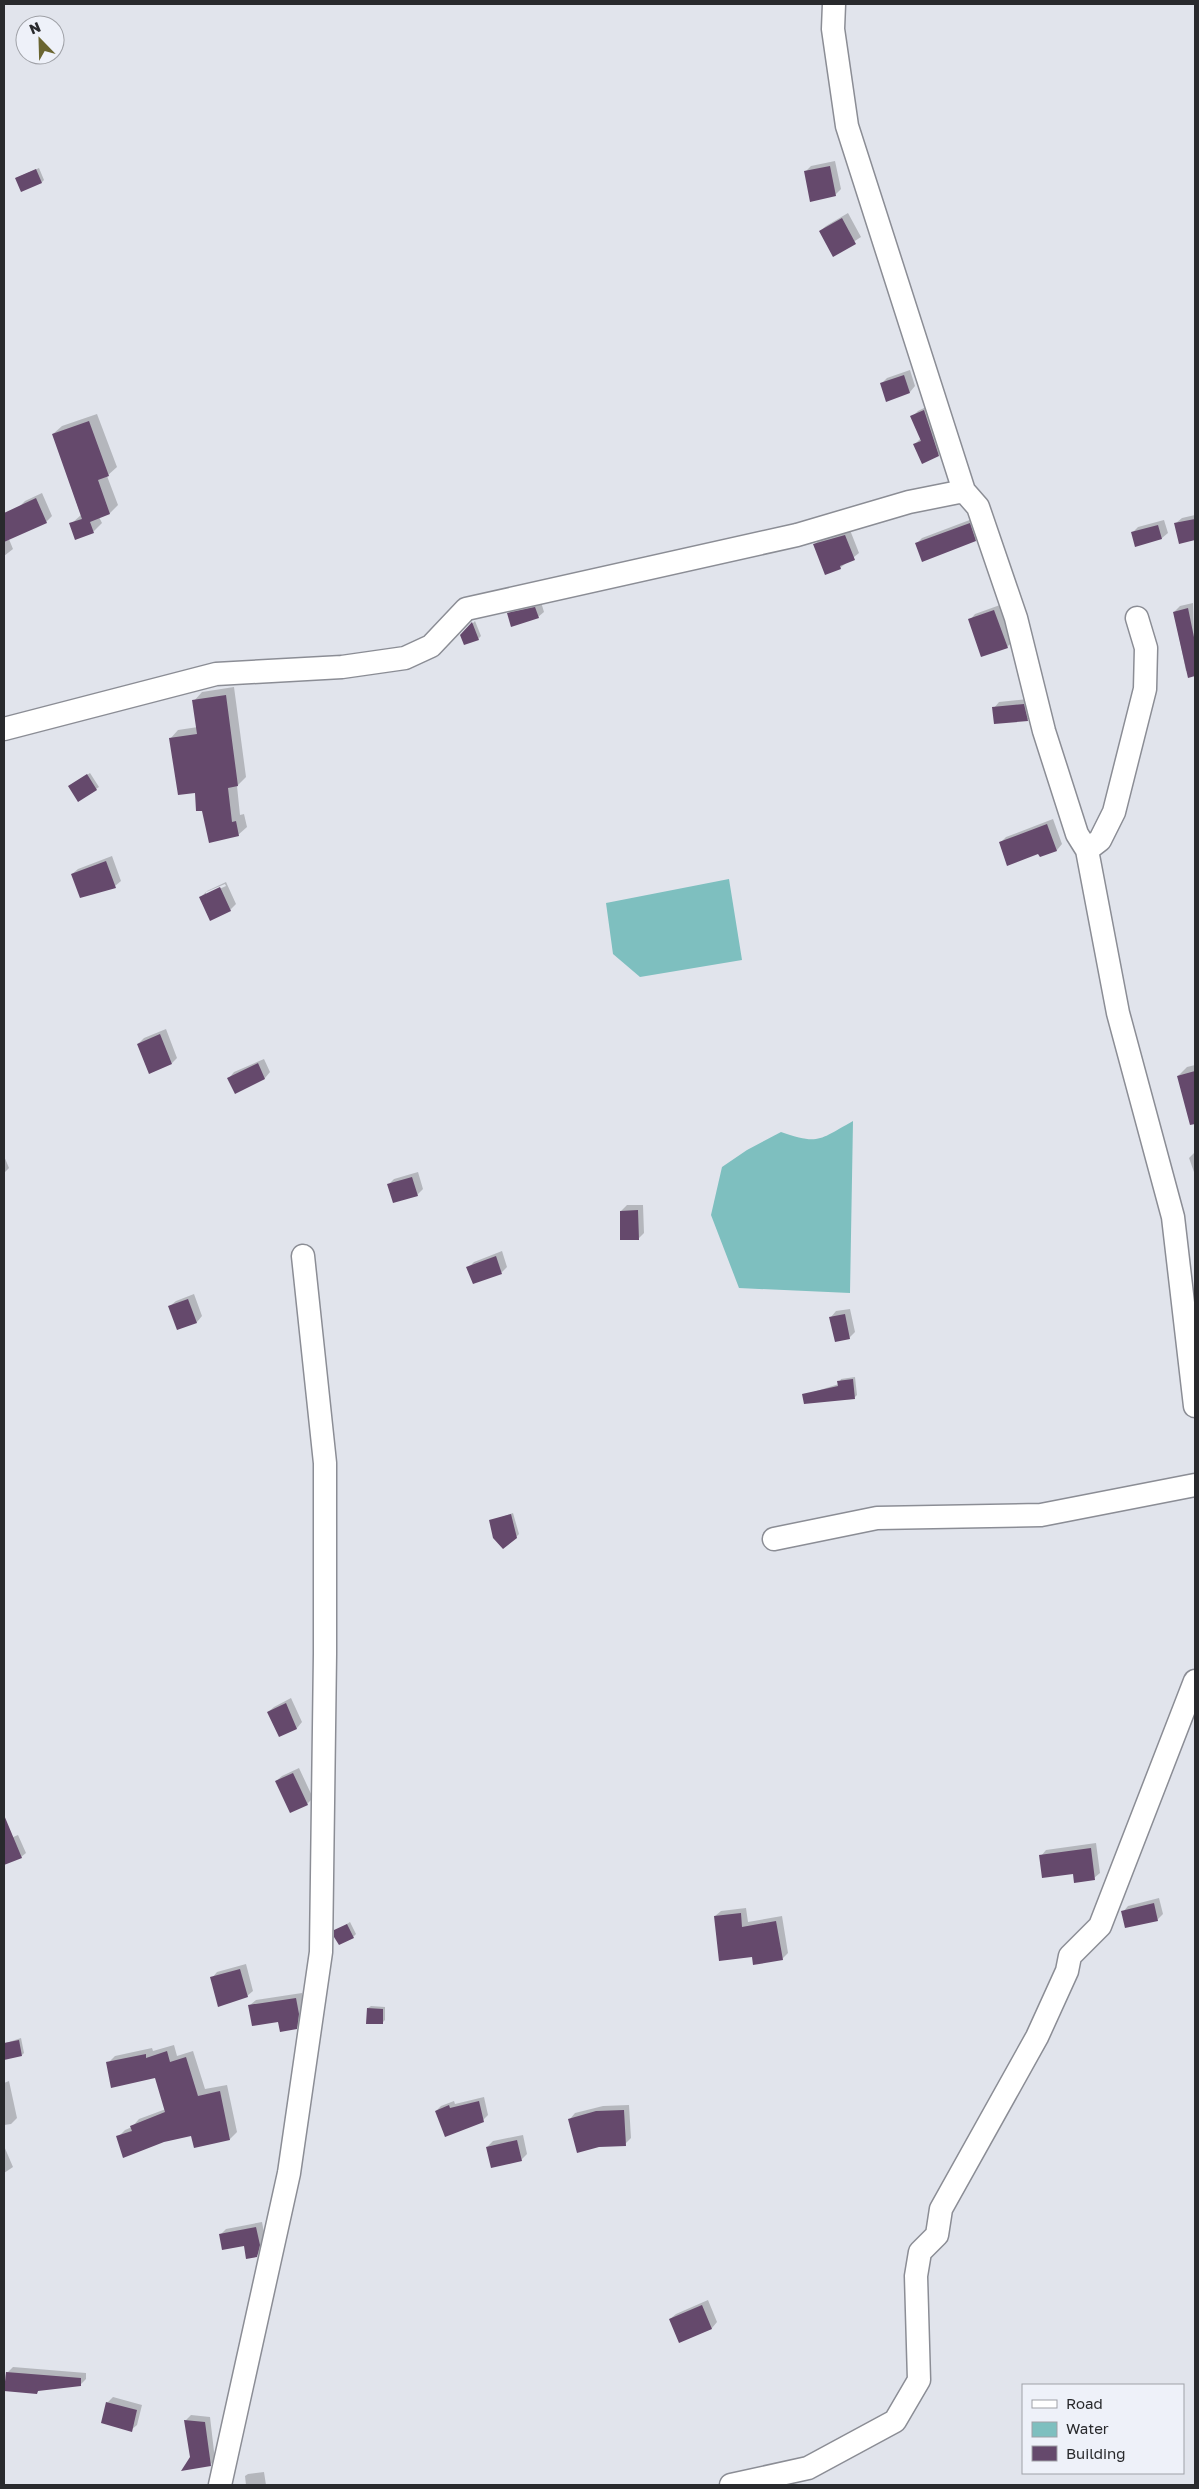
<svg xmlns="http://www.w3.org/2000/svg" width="1199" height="2489" font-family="'Golos Text',sans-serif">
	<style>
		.water { fill: #7ebfbf }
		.shadow { fill: #0003; fill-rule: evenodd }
		.building { fill: #65496c }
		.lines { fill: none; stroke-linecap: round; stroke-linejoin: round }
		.minor-casing { stroke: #8b8d95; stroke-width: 25 }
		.minor { stroke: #fff; stroke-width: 22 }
	</style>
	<rect width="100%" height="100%" fill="#e1e4ec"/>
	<!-- water -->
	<path class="water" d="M729,879L742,960L640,977L613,954L606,903Z
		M853,1121L850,1293L739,1288L711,1215L722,1167L747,1150L781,1132C819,1145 819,1140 853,1121Z"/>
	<!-- shadow -->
	<path class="shadow" d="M835,161L841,189L835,195L805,172L811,166Z
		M39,168L44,180L42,182L16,178Z
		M848,213L861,237L833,255L820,231L826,226Z
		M910,370L915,386L910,392L881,384L887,378Z
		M930,405L944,449L938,455L915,444L921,438L912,417L918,411Z
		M97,414L117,467L107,476L118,505L110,513L99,517L102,523L94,531L76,538L71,524L81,515L53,434L62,426Z
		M42,493L52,516L46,522L19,507L25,501Z
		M1195,515V539L1180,542L1176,523L1182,518Z
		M975,518L981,534L975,540L917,543L922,538Z
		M1164,520L1168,533L1162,538L1132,533L1138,527Z
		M4,527L13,549L4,556Z
		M850,530L859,553L840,568L815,544L820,539Z
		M541,602L544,612L538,617L508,614L514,608Z
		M1193,603L1195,675L1189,676L1188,671H1186L1174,612L1180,606Z
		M1000,605L1013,641L1007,647L970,620L975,614Z
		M475,621L481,636L478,639L461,635Z
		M234,687L246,777L237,786L240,815L244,814L247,827L238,835L203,810L170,739L178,730L198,727L194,701L202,692Z
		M1029,699L1033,714L1027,720L994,708L999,702Z
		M90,773L99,787L96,789L72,784Z
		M1053,819L1062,844L1057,850L1040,856L1039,853L1000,843L1006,837Z
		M112,856L121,881L115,886L81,897L72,874L78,869Z
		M226,882L236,904L230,910L201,897L207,891ZM225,884L226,886L206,895V892Z
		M166,1029L177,1058L172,1063L138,1044L144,1038Z
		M264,1059L270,1072L265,1078L235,1092L229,1078L234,1072Z
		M1195,1065V1110L1188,1112L1178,1076L1187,1067Z
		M1195,1152V1171L1194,1172L1189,1158Z
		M4,1156L9,1168L4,1173Z
		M418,1172L423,1189L417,1195L388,1185L394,1179Z
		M627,1205H643L644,1233L638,1239L621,1211Z
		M502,1251L507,1267L502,1272L473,1283L468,1268L474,1262Z
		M194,1294L202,1316L197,1322L178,1329L170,1306L176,1301Z
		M850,1309L855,1332L849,1338L831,1317L836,1311Z
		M855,1377L857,1395L855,1397L804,1395L839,1384L841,1379Z
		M513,1513L519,1534L516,1537L491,1521Z
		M291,1698L302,1722L297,1728L280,1736L268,1712L274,1707Z
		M299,1768L313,1798L307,1804L276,1781L282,1776Z
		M18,1835L26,1853L21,1857L4,1864V1841Z
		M1096,1843L1100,1873L1094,1878L1041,1856L1046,1850Z
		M1159,1898L1163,1914L1157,1920L1123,1912L1128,1906Z
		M746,1908L748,1922L782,1916L788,1953L782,1959L753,1956L715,1916L721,1911Z
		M350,1922L356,1934L353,1937L336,1931Z
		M246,1964L253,1991L247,1996L212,1978L217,1972Z
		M302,1993L304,2008L302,2022L296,2028L250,2005L256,2000Z
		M371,2006L385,2007V2020L382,2023L368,2008Z
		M21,2038L24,2053L22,2055L6,2043Z
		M174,2045L177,2056L193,2051L205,2089L227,2085L237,2132L230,2139L192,2135L118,2137L125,2130L132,2127L139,2119L166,2109L156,2076L108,2063L115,2056L152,2048L153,2051Z
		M9,2081L17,2118L11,2124L4,2125V2083Z
		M484,2097L488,2115L483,2120L436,2111L441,2106L454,2101L455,2104Z
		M629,2105L631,2138L625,2144L570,2119L575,2113L603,2106Z
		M523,2135L527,2154L521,2160L487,2147L493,2141Z
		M4,2146L13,2167L4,2173Z
		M262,2222L265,2238L262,2250L256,2256L245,2245L220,2235L226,2229Z
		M708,2300L717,2322L712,2328L679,2341L670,2319L676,2314Z
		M13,2367L86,2373V2379L80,2385L40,2389L37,2392L7,2373Z
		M113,2397L142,2405L137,2425L131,2430L107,2403Z
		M191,2415L210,2417L215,2460L210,2465L191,2457L186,2420Z
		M264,2472L266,2485H246L245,2476L248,2474Z"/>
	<!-- building -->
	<path class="building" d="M830,166L836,196L810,202L804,171Z
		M36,169L42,183L21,192L15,178Z
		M842,218L856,244L833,257L819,231Z
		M904,375L910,393L886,402L880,383Z
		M924,410L939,456L922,464L913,444L921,441L910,416Z
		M89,421L109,476L98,480L110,514L90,522L94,533L75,540L69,523L82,519L52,434Z
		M36,498L47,523L4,542V513Z
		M1195,519V540L1179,544L1174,523Z
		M970,523L976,541L922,562L915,543Z
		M1158,525L1162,539L1135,547L1131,532Z
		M845,535L855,560L840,566L841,569L825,575L813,544Z
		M535,607L539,618L511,627L507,613Z
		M1188,608L1195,642V676L1188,678L1173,612Z
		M994,610L1008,648L981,657L968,619Z
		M472,622L479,640L464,645L460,635Z
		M226,695L238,786L228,788L232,822L236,821L239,836L209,843L202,811H196L195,793L178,795L169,738L197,734L192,700Z
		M1024,704L1028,721L994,724L992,707Z
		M87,774L97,790L78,802L68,786Z
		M1047,824L1057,851L1040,857L1038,854L1007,866L999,842Z
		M106,861L116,888L80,898L71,874Z
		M220,887L231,911L210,921L199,897Z
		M160,1034L172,1064L149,1074L137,1044Z
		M258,1063L265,1079L235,1094L227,1078Z
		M1195,1071V1124L1190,1125L1177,1076Z
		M412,1177L418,1196L393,1203L387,1184Z
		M638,1210L639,1240H620V1211Z
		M496,1256L502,1274L473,1284L466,1267Z
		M188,1299L197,1323L177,1330L168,1306Z
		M845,1314L850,1339L835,1342L829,1317Z
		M853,1379L855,1399L804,1404L802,1394L838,1386L837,1381Z
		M511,1514L517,1538L503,1549L493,1538L489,1520Z
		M286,1703L297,1729L279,1737L267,1712Z
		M293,1773L308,1805L290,1813L275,1781Z
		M4,1815L22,1858L4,1865Z
		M1091,1848L1095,1880L1074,1883L1073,1874L1042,1878L1039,1855Z
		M1154,1903L1158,1921L1125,1928L1121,1911Z
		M741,1913L742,1927L776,1921L783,1960L753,1965L752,1957L719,1961L714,1916Z
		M347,1924L354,1938L339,1945L334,1937V1930Z
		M240,1969L248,1997L218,2007L210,1977Z
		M296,1998L299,2014L297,2029L280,2032L278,2022L252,2026L248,2005Z
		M367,2008L383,2009V2024H366Z
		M19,2040L22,2056L4,2060V2043Z
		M167,2051L170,2062L186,2057L198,2096L220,2091L230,2140L194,2148L191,2136L164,2142L123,2158L116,2136L132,2131L130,2126L165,2112L155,2078L111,2088L106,2062L146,2054V2058Z
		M479,2101L484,2122L445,2137L435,2111L449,2105L450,2108Z
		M624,2110L626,2146L599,2147L577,2153L568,2119L596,2111Z
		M517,2140L522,2161L491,2168L486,2147Z
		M256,2227L260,2245L257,2257L246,2259L244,2246L222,2250L219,2234Z
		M702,2305L712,2329L679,2343L669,2319Z
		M6,2372L81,2378V2386L38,2391L37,2394L4,2391Z
		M106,2402L137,2410L132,2432L101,2423Z
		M184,2420L205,2422L211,2466L181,2471L190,2457Z"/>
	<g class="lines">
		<!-- minor casing -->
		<g class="minor-casing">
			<path id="minor" d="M834,4L833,29L847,126L964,491L978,507L1016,618L1044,731L1077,834L1087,850L1118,1013L1173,1217L1195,1406
				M4,729L216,674L342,667L405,658L431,646L466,609L797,535L909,502L964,491
				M1087,850L1100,840L1114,812L1145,689L1146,648L1137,618
				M774,1539L877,1518L1041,1515L1195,1485
				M220,2485L289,2173L321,1952L325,1654V1463L303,1256
				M731,2485L808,2468L895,2421L919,2380L916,2276L920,2252L937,2235L941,2209L1037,2037L1067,1971L1070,1956L1100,1926L1195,1681"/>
		</g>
		<!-- minor -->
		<use href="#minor" class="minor"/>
	</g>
	<!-- border -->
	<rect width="1199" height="2489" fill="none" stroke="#292a2d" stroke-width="10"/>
	<!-- legend -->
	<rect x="1022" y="2384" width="162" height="90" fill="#eef1f9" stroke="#9fa1a7"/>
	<rect x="1032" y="2400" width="25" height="8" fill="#ffffff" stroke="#9fa1a7"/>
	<text x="1066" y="2409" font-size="15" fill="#292a2d">Road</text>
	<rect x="1032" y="2422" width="25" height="15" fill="#7ebfbf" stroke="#9fa1a7"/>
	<text x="1066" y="2434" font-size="15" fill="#292a2d">Water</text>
	<rect x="1032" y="2446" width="25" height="15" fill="#65496c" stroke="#9fa1a7"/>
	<text x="1066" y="2459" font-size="15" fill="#292a2d">Building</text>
	<!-- north arrow -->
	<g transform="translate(40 40) rotate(337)"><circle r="24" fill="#eef1f9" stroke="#9fa1a7"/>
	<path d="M0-4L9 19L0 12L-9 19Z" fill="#6a6531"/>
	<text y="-8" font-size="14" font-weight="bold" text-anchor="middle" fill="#292a2d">N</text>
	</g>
</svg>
